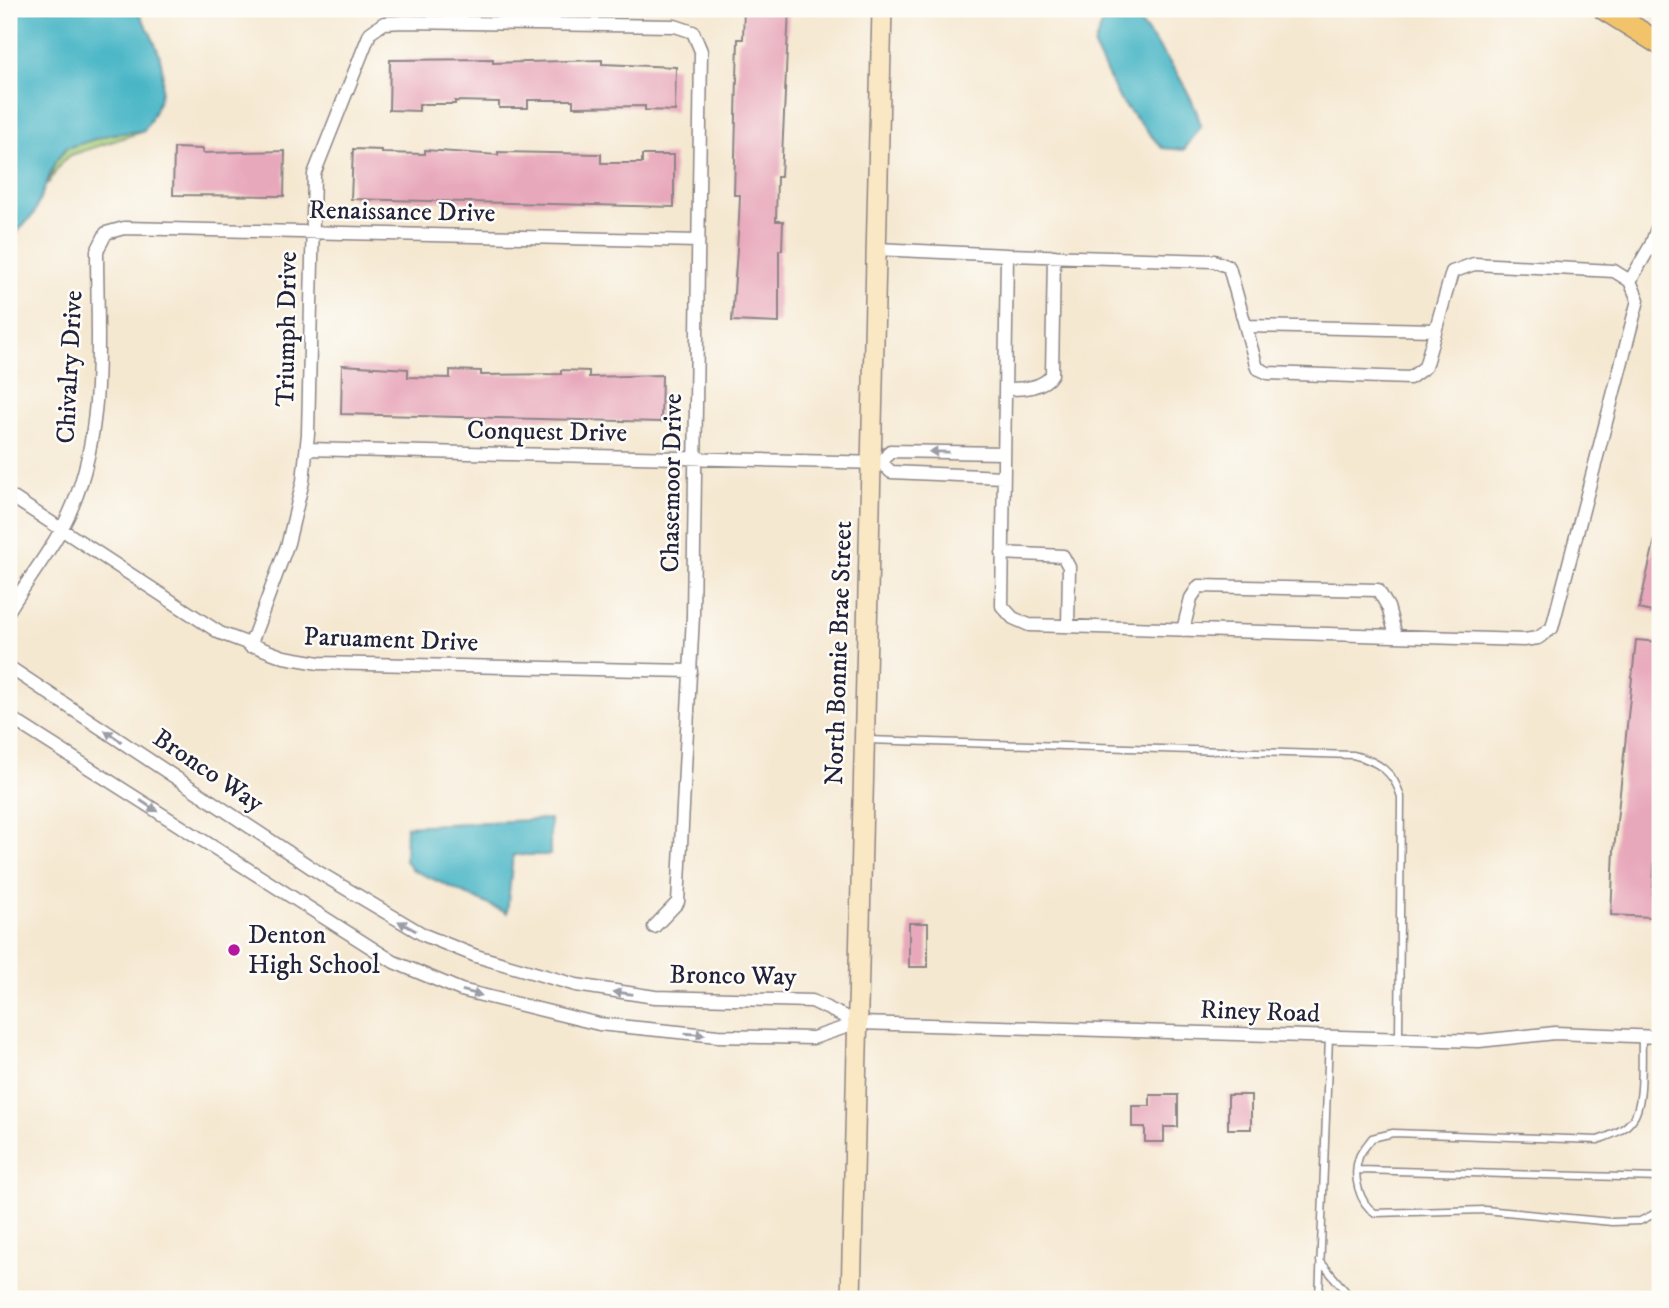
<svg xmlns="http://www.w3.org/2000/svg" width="1669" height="1308" font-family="'IM FELL DW Pica',serif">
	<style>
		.green { fill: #a7ce79; stroke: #64785a; stroke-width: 2 }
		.water { fill: #4ab6c6; stroke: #366c80; stroke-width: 2 }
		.building { fill: #e8a8bb }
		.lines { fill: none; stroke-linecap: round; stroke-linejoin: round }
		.lane-casing { stroke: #8c8586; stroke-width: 9 }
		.street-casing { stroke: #8c8586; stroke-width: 15 }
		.secondary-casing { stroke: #8c8586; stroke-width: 22 }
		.primary-casing { stroke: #8c8586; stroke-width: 24 }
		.lane { stroke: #fff; stroke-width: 6 }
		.street { stroke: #fff; stroke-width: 12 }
		.secondary { stroke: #fae7c3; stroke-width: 19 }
		.primary { stroke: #f2c36a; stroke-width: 21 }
		.oneway { fill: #9c9ca7 }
		.poi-dot { fill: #b5179e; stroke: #fdfcf7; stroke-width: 2.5 }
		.labels { text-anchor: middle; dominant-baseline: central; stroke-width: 5; stroke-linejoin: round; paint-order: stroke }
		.street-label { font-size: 26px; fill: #22223b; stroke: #fdfcf7 }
		.poi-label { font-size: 26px; fill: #22223b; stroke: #fdfcf7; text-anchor: start }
	</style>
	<rect width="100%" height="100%" fill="#fdfcf7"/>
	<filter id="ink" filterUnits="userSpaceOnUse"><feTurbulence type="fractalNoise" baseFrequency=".0143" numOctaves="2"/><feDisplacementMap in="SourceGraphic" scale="14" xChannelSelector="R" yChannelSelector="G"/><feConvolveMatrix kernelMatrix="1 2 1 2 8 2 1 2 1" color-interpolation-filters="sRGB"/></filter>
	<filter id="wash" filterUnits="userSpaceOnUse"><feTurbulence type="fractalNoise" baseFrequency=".00686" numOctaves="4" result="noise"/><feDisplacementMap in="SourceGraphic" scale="28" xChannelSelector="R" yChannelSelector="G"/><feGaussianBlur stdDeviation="1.57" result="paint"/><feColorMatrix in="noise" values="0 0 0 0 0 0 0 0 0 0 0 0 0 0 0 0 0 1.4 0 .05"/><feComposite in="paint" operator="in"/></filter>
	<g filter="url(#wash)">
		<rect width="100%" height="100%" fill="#f5e8d1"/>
		<!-- green -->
		<path class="green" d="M144,131L71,155L61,163L48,184L55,162L67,148L111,134Z"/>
		<!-- water -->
		<path class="water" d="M9,9H136C165,53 174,84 144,131L111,134L66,148L55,162L34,214L9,241Z
			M1066,9H1130C1156,44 1190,83 1201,126L1184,150L1162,148L1120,100L1094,47L1104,15L1086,20Z
			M550,819V855H513L507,913L413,870L405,861L406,826Z"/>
		<g id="blocks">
			<!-- building -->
			<path class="building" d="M744,9H789L781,177H777L776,221H783L782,250H779V323L732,321L739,220L740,195H734L738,39H743Z
				M493,59V63L602,60V64L676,67L675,111L645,110V106L573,107V100H528V108H499V102L455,101V104H419V111L389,110L390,60Z
				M174,148L203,149V153L285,151L284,196L173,195Z
				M353,149L382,150V153L425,154V150L498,155V152L601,154V163H642V155H674V207L351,199Z
				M342,365L408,369V377L450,378V370L481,371V375L561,374V370L589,371V377L662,375L661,422L341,414Z
				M1655,539H1660V614L1639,609Z
				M1636,640L1660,642V779L1651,917L1611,915L1614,850Z
				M909,923H928V967H909Z
				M1150,1095H1178V1127H1164V1142H1145V1127H1132V1106H1150Z
				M1228,1095H1251V1129H1228Z"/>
		</g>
	</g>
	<g filter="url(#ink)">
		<use href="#blocks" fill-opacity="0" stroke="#8c8586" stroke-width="2"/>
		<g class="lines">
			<!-- lane casing -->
			<g class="lane-casing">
				<path id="lane" d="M867,740L1353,755C1378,761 1394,772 1401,797L1399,1038
					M1642,1036C1641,1056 1645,1106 1632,1120C1624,1131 1611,1135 1598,1140L1393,1133L1372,1138C1368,1144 1361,1151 1359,1157C1352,1176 1359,1203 1375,1213L1485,1210L1612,1222L1640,1221L1656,1213L1660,1207
					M1359,1170L1660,1178
					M1320,1261L1352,1299
					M1319,1299L1329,1037"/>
			</g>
			<!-- street casing -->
			<g class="street-casing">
				<path id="street" d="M547,24V9
					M876,249L1007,255
					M1007,255L1214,261L1229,267L1257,368L1268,373L1410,378L1425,367L1452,272L1474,264L1614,271L1630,281L1638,300L1552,628L1538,638L1524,640L1029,625L1013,618L1002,606Z
					M1630,281L1651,245L1660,220
					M1246,326L1435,330
					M1005,389C1021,389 1043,389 1052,374L1054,256
					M307,449L882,463L891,472L1003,477
					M882,463L890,451L1003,453
					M9,495L220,633L284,657L319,663L691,671
					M1002,553L1063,556L1069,567L1068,626
					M9,610C30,576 58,542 73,505C106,425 97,335 97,251L106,233L124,228L698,241
					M1183,630L1191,598L1199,586L1378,590L1388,607L1396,636
					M250,646L288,543L303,481L308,434L314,174L370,33L384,23L405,22L675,26L693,32L701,51L693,616L678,902L654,927
					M9,667L318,872L424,935L476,956L576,985L655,997L812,1001L858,1023
					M9,717L394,962L461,990L599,1024L718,1036L813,1038L858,1023L1479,1041L1555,1033L1660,1037"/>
			</g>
			<!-- secondary casing -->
			<g class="secondary-casing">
				<path id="secondary" d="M851,1299L882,9"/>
			</g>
			<!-- primary casing -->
			<g class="primary-casing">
				<path id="primary" d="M1604,9L1660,44"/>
			</g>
			<!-- lane -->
			<use href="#lane" class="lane"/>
			<!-- street -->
			<use href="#street" class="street"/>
			<!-- secondary -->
			<use href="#secondary" class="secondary"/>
			<!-- primary -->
			<use href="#primary" class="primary"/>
		</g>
		<!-- one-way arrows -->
		<defs><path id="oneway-solid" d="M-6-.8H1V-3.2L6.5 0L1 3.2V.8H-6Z" transform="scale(1.75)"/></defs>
		<g class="oneway">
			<use href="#oneway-solid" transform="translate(939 452) rotate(-179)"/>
			<use href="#oneway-solid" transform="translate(113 736) rotate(-146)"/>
			<use href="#oneway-solid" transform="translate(149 806) rotate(33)"/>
			<use href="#oneway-solid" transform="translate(407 926) rotate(-151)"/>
			<use href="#oneway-solid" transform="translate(472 993) rotate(15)"/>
			<use href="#oneway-solid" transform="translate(623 993) rotate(-172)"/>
			<use href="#oneway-solid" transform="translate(695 1034) rotate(4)"/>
		</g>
	</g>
	<!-- markers -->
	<circle class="poi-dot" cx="234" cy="950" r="7"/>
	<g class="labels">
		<!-- street labels -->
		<g class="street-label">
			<text transform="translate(402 212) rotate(1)">Renaissance Drive</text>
			<text transform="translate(287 329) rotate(-89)">Triumph Drive</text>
			<text transform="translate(70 367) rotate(-87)">Chivalry Drive</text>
			<text transform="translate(547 432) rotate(1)">Conquest Drive</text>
			<text transform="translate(672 483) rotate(-89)">Chasemoor Drive</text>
			<text transform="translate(391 640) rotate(2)">Paruament Drive</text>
			<text transform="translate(839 653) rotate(-88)">North Bonnie Brae Street</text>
			<text transform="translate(208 771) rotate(34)">Bronco Way</text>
			<text transform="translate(733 976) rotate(1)">Bronco Way</text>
			<text transform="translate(1260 1012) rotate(2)">Riney Road</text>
		</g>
		<!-- poi labels -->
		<g class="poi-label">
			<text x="248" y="935">Denton<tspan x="248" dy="30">High School</tspan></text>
		</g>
	</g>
	<!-- margin -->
	<rect width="1669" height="1308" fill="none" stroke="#fdfcf7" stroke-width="35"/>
</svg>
